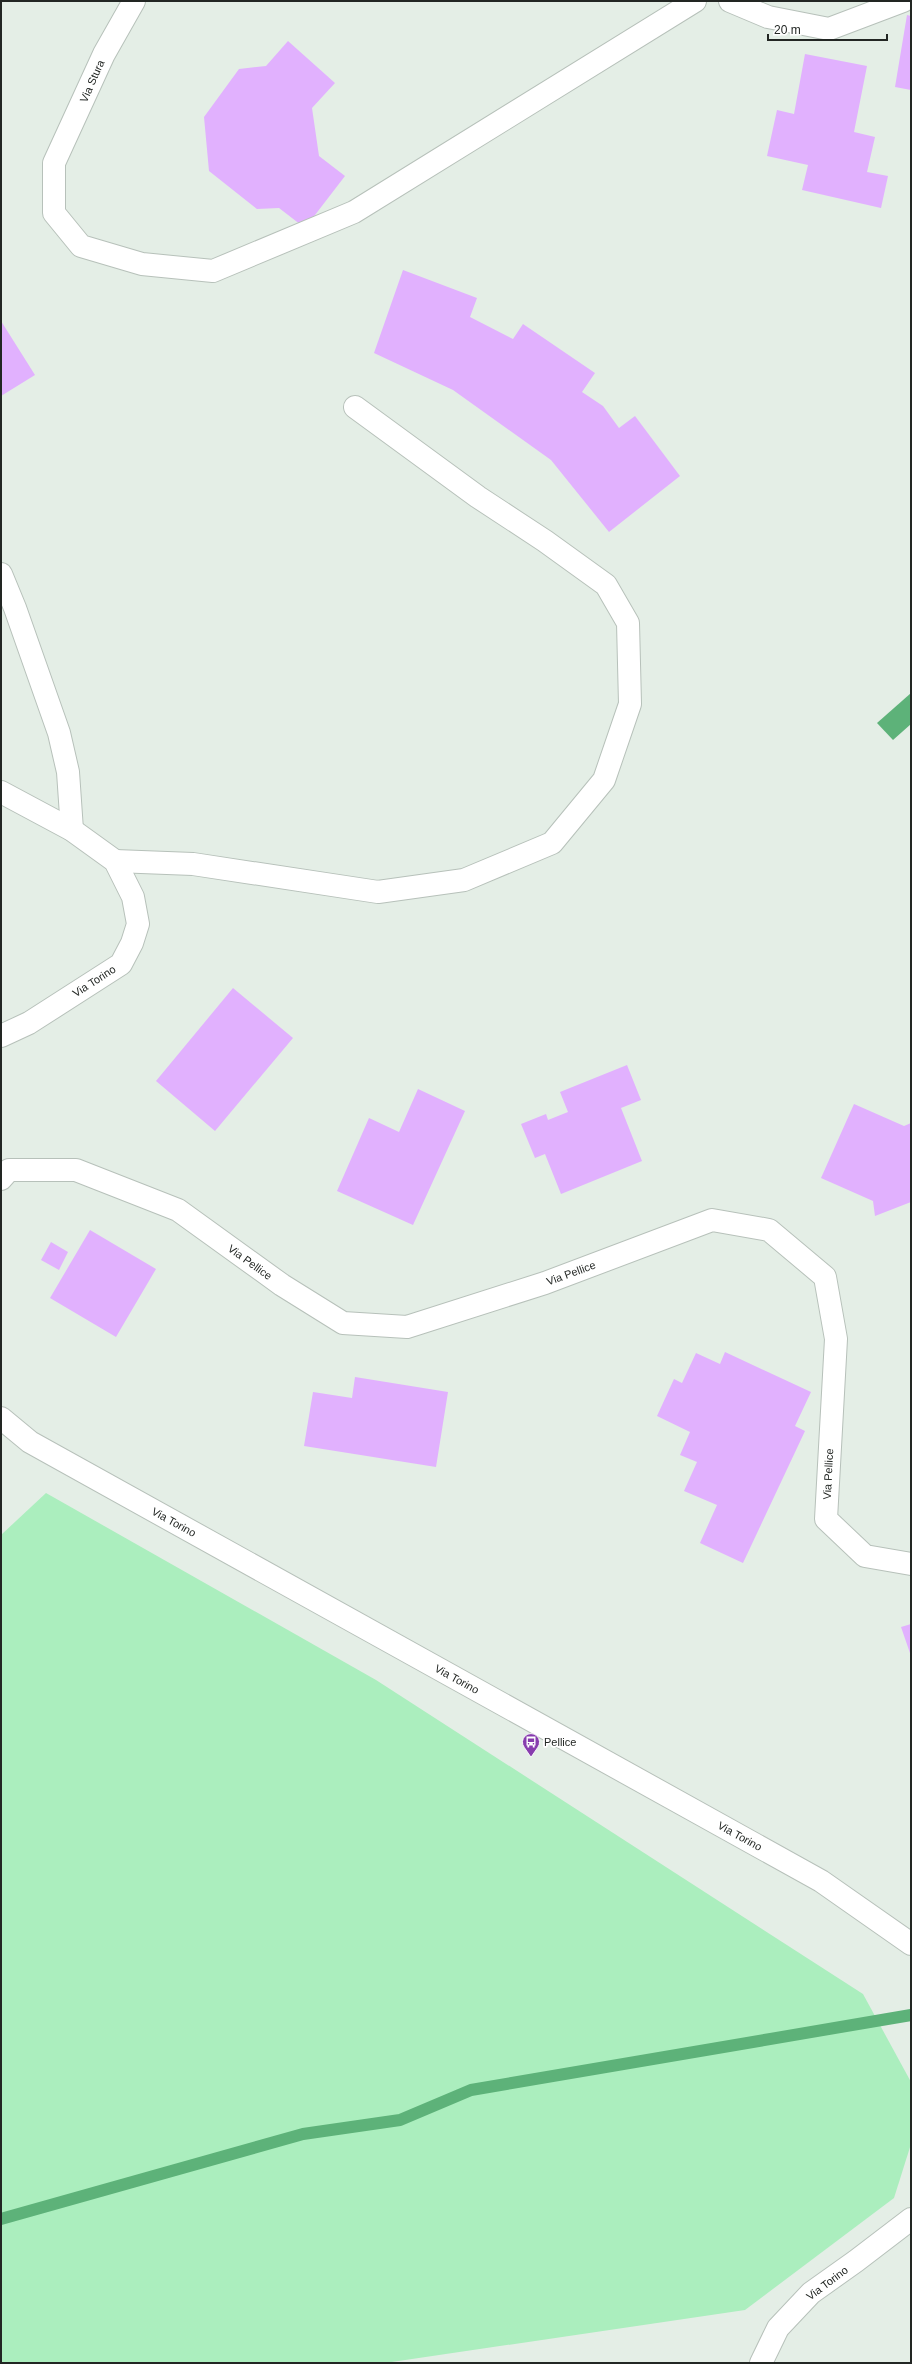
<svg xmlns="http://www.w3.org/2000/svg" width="912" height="2364" font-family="Helvetica,sans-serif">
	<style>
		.green { fill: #abeebe }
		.water { fill: #5db279 }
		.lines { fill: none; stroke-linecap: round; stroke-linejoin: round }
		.stream { stroke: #5db279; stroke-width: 12 }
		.building { fill: #e1b1fe }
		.minor-casing { stroke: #b7c1ba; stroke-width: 24 }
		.major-casing { stroke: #b7c1ba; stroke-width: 24 }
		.minor { stroke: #fff; stroke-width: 22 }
		.major { stroke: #fff; stroke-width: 22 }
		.labels { text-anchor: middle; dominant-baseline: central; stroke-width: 3.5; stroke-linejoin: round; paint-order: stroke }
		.street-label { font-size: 11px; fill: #222623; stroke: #fff }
		.poi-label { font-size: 11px; fill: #222623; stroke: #fff; text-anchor: start }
	</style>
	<rect width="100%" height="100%" fill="#e4eee6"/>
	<!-- green -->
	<path class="green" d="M46,1493L376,1680L863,1994L911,2082V2144L894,2198L745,2310L385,2363H1V1535Z"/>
	<!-- water -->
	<path class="water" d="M911,693V724L893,740L877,723Z"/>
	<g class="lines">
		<!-- stream -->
		<path class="stream" d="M1,2219L303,2134L400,2120L471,2090L911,2015"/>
	</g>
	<!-- building -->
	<path class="building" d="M907,15L911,16V90L895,87Z
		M288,41L335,83L312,108L319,156L345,176L305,228L279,208L257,209L209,171L204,117L239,69L266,66Z
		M805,54L867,66L854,132L875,137L867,172L888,176L881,208L802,190L808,165L767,156L777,110L794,114Z
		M403,270L477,298L470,317L513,339L523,324L595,373L582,392L603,406L619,428L635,416L680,476L609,532L551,460L453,390L374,353Z
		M1,321L35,375L1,396Z
		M233,988L293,1038L215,1131L156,1081Z
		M627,1065L641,1100L621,1108L642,1161L561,1194L545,1154L535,1158L521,1124L546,1114L548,1120L568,1112L560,1092Z
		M418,1089L465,1111L413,1225L337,1191L369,1118L399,1132Z
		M854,1104L904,1126L911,1123V1202L875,1216L873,1201L821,1178Z
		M90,1230L156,1269L116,1337L50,1298Z
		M51,1242L68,1252L59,1270L41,1260Z
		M725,1352L811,1392L795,1426L805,1431L743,1563L700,1543L717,1505L684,1491L697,1462L680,1455L690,1432L657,1416L674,1379L682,1383L696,1353L720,1364Z
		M355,1377L448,1392L436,1467L304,1446L313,1392L352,1398Z
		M911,1624V1656L901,1627Z"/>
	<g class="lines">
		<!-- minor casing -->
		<g class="minor-casing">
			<path id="minor" d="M134,1L104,54L54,163V213L81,246L142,264L213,271L354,212L695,1
				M730,1L768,17L829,29L903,1
				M1,574L15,608L59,733L68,772L72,830
				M115,861L193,864L378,892L464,880L552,843L604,780L630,704L628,623L606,585L545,541L478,497L355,407
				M1,1179L9,1170H76L178,1210L282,1285L343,1323L407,1327L545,1283L712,1220L769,1230L825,1277L836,1339L826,1519L865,1556L911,1564"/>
		</g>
		<!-- major casing -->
		<g class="major-casing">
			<path id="major" d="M1,792L72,830L115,861L133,897L138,924L132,943L121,964L29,1023L1,1036
				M1,1418L30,1442L821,1881L911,1944
				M761,2363L778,2328L811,2293L856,2261L911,2219"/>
		</g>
		<!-- minor -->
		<use href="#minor" class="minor"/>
		<!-- major -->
		<use href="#major" class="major"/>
	</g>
	<!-- icons -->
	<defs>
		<g id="bus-pin" transform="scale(0.9)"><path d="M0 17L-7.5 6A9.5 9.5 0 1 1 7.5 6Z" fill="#873cae" stroke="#fff"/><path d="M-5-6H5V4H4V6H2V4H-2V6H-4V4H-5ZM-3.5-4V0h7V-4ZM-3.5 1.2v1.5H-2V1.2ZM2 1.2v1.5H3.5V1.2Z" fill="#fff"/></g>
	</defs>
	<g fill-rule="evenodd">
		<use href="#bus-pin" x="531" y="1742"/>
	</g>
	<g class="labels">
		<!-- street labels -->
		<g class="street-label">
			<text transform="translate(92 81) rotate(-66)">Via Stura</text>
			<text transform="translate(94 981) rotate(-33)">Via Torino</text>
			<text transform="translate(250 1262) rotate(36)">Via Pellice</text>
			<text transform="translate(571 1273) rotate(-20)">Via Pellice</text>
			<text transform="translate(828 1474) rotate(-87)">Via Pellice</text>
			<text transform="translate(174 1522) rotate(29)">Via Torino</text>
			<text transform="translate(457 1679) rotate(29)">Via Torino</text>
			<text transform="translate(740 1836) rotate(29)">Via Torino</text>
			<text transform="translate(827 2283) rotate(-37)">Via Torino</text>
		</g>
		<!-- poi labels -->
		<g class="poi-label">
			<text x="544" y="1742">Pellice</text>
		</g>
	</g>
	<!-- border -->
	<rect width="912" height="2364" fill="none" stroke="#222623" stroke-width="4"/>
	<!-- scale -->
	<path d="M768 34v6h119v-6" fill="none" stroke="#222623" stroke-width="2"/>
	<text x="774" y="34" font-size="12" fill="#222623" stroke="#ffffff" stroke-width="3" paint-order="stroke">20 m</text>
</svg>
